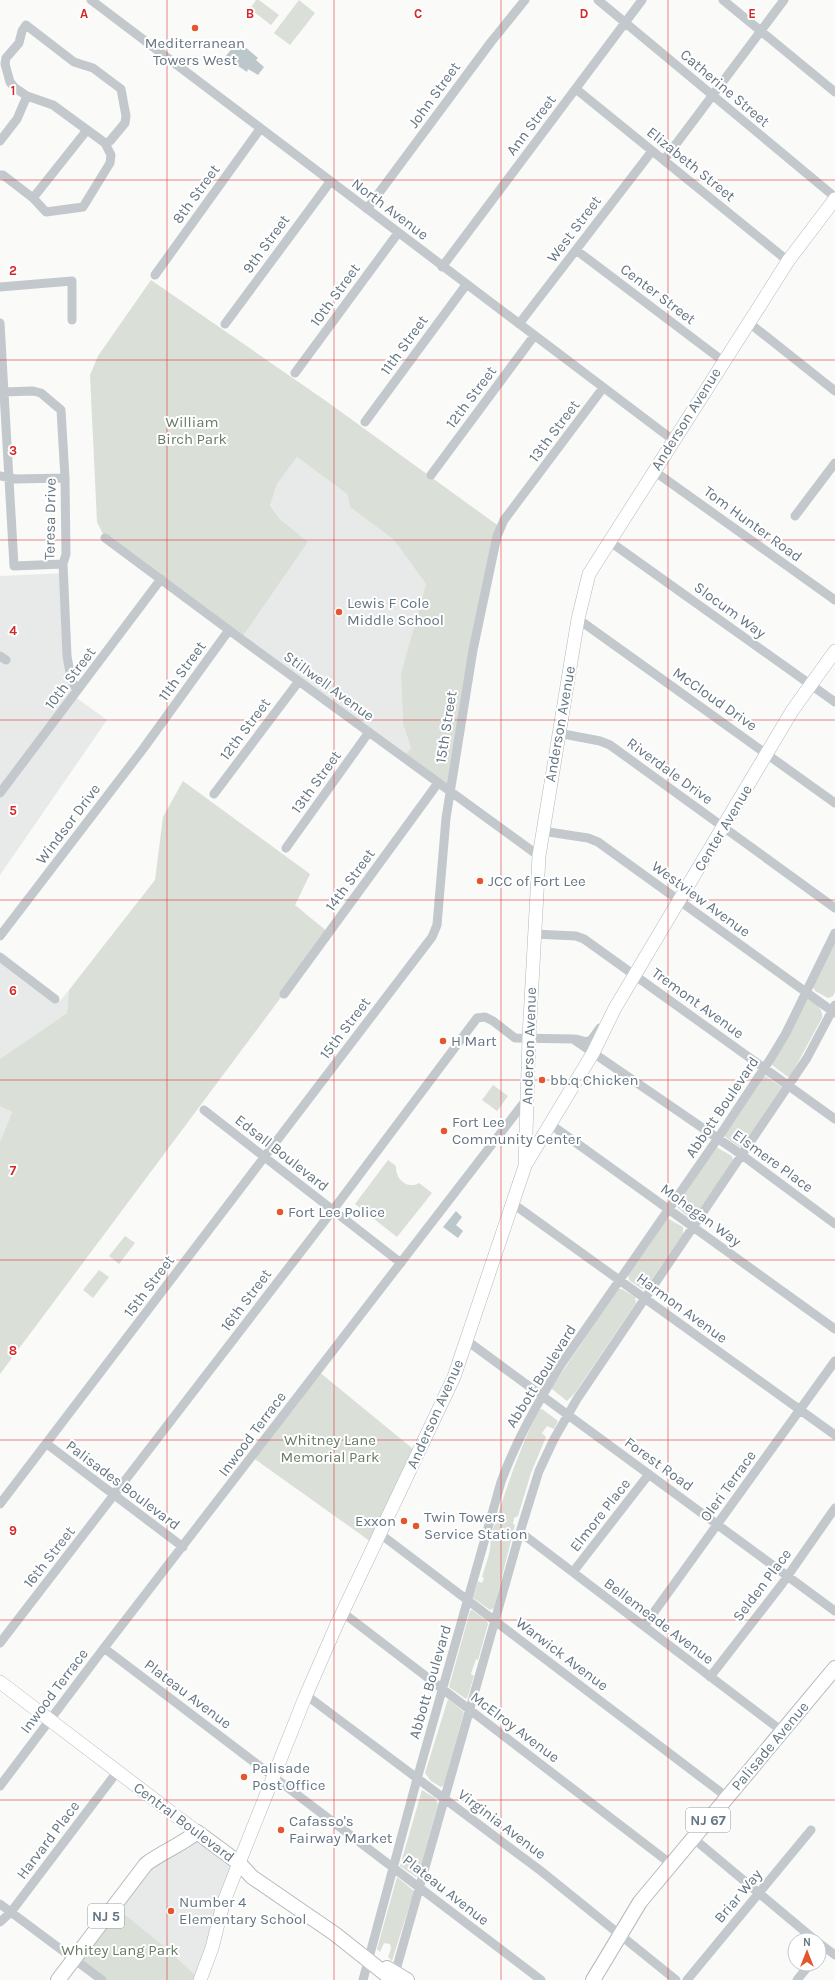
<svg xmlns="http://www.w3.org/2000/svg" width="835" height="1980" font-family="Karla,sans-serif">
	<style>
		.built { fill: #e8e9e9 }
		.green { fill: #dadfd7 }
		.water { fill: #bbc7cb }
		.lines { fill: none; stroke-linecap: round; stroke-linejoin: round }
		.secondary-casing { stroke: #b3babf; stroke-width: 14 }
		.primary-casing { stroke: #b5babe; stroke-width: 16 }
		.minor { stroke: #c3c8cc; stroke-width: 9 }
		.secondary { stroke: #fff; stroke-width: 13 }
		.primary { stroke: #fff; stroke-width: 14 }
		.grid { fill: none; stroke: #d62828; stroke-width: 1; stroke-opacity: 0.55 }
		.poi-dot { fill: #e4572e; stroke: #fff; stroke-width: 1.5 }
		.labels { text-anchor: middle; dominant-baseline: central; stroke-width: 4; stroke-linejoin: round; paint-order: stroke }
		.shield { fill: #fff; stroke: #939fa8; stroke-width: 1 }
		.shield-label { font-size: 14px; font-weight: bold; fill: #657683 }
		.poi-label { font-size: 15px; fill: #657683; stroke: #fff; text-anchor: start }
		.street-label { font-size: 15px; fill: #657683; stroke: #fff }
		.park-label { font-size: 15px; fill: #687a64; stroke: #fff }
		.grid-label { font-size: 13px; text-anchor: middle; font-weight: bold; fill: #d62828; stroke: #fff; stroke-width: 4; stroke-linejoin: round; paint-order: stroke }
	</style>
	<rect width="100%" height="100%" fill="#fafaf8"/>
	<!-- built -->
	<path class="built" d="M297,457L347,494L350,507L394,540L426,584L401,673L403,724L411,748L403,757L241,639L308,542L280,519L270,504L277,484Z
		M68,573L70,656L74,696L107,720L0,875V576Z
		M0,956L60,1001L69,990L67,1013L0,1059Z
		M0,1106L12,1112L0,1142Z
		M197,1832L239,1863L200,1980L114,1906L138,1872Z"/>
	<!-- green -->
	<path class="green" d="M256,0H259L279,15L271,25L250,9Z
		M299,0L315,13L290,45L274,33Z
		M151,280L326,401L500,527L450,791L403,757L411,748L403,724L401,673L426,584L394,540L350,507L347,494L297,457L277,484L270,505L280,519L308,542L241,639L105,538L97,522L90,375L98,356Z
		M183,781L310,874L295,905L329,933L0,1374V1142L12,1112L0,1106V1059L67,1013L69,990L155,880L163,817Z
		M835,942V992L833,996L828,998L815,991L813,987Z
		M807,999C815,1002 824,1009 822,1018L791,1075L788,1077L772,1065Z
		M764,1075L782,1087L742,1147H739L724,1136Z
		M493,1085L508,1096L497,1111L482,1100Z
		M716,1147L732,1156L733,1161L695,1216L688,1217L676,1206Z
		M388,1160L396,1166C395,1179 407,1190 419,1183L432,1193L397,1237L355,1204Z
		M667,1218L683,1227V1234L646,1288L642,1289L629,1280L628,1274Z
		M125,1236L135,1243L119,1264L109,1256Z
		M99,1270L109,1277L93,1298L83,1290Z
		M618,1289H622L635,1297L636,1303L575,1393L567,1401L552,1389V1387Z
		M318,1371L418,1453L374,1544L252,1457Z
		M542,1409L558,1421L554,1429L547,1426L542,1433L546,1437L531,1473L518,1516L514,1518L513,1524L515,1525L494,1608L490,1610L473,1598L478,1581L482,1583L484,1578L482,1577C484,1569 493,1547 490,1539C504,1495 518,1451 539,1410Z
		M472,1610L487,1621L488,1624L478,1660L476,1659L471,1674L474,1676L468,1696L466,1699L449,1687L470,1611Z
		M448,1699L464,1712L444,1785L441,1787L431,1781L425,1773Z
		M422,1790L435,1798L438,1804L418,1876L416,1877L400,1866Z
		M397,1877L414,1891L392,1961L388,1957L391,1949L390,1944L384,1943L380,1952L377,1949Z
		M114,1906L165,1947L200,1980H102L74,1959Z"/>
	<!-- water -->
	<path class="water" d="M238,41L258,58L256,60L264,67L258,75L248,69L247,72L225,57Z
		M456,1211L462,1217L456,1225L463,1231L458,1238L443,1227Z"/>
	<g class="lines">
		<!-- secondary casing -->
		<g class="secondary-casing">
			<path id="secondary" d="M526,1164L593,1053L615,1008L792,711L835,651
				M0,1682L197,1832
				M200,1980L212,1948L223,1904L239,1863L306,1695L337,1624L454,1377L525,1166L529,1038L539,856L578,619L589,574L764,299L788,261L835,199"/>
		</g>
		<!-- primary casing -->
		<g class="primary-casing">
			<path id="primary" d="M387,1968L407,1980
				M58,1980L146,1864C162,1852 181,1845 197,1832L239,1863L252,1877L335,1934L393,1980
				M593,1980L640,1902L835,1668"/>
		</g>
		<!-- minor -->
		<path class="minor" d="M91,0L673,440
			M598,0L835,197
			M723,0L835,92
			M26,25L74,62L93,68L121,89L126,116L125,123L110,141L105,143L53,105L27,96L15,88L10,82L5,64L6,58L19,43L22,31Z
			M576,89L788,261
			M0,141L17,119L27,96
			M664,160L784,0
			M0,175H3L33,198L46,212L83,207L110,163L111,155L105,143
			M33,198L87,130
			M367,209L491,42L525,0
			M576,250L723,361
			M442,267L642,0
			M155,275L260,129
			M0,287L72,281V320
			M748,322L835,391
			M0,323L14,566L63,564
			M225,324L330,182
			M519,324L652,151
			M295,373L398,233
			M3,392L33,391L41,393L61,410L65,478L66,554L63,564L67,656L71,678L77,691
			M365,422L466,285
			M654,471L835,600
			M431,475L534,336
			M0,476L16,479L65,478
			M795,516L835,463
			M105,538L241,639L539,856
			M609,541L835,702
			M578,619L835,803
			M0,656L6,660
			M558,733L600,741L610,745L835,908
			M0,793L161,579
			M214,794L299,681
			M542,831L588,838L598,842L835,1013
			M286,848L369,732
			M534,934L576,936L584,939L835,1119
			M0,936L143,749L229,630
			M0,957L55,999
			M284,994L438,783
			M576,1039L587,1042L592,1039L600,1028
			M204,1110L401,1263
			M550,1124L835,1329
			M512,1203L835,1435
			M466,1340L835,1611
			M47,1444L183,1547
			M0,1504L432,937L437,925L446,818L473,650L497,536L504,520L603,388
			M520,1532L782,1731
			M379,1533L727,1797
			M573,1572L649,1474
			M342,1612L671,1864
			M644,1626L835,1361
			M0,1643L333,1210L477,1018L485,1017L493,1021L515,1038L573,1039L742,1155L835,1224
			M104,1648L541,1980
			M710,1677L782,1584L835,1508
			M306,1695L541,1871L676,1980
			M0,1786L104,1648L526,1100
			M693,1838L815,1940
			M0,1904L102,1980
			M0,1922L11,1912L117,1772
			M819,1943L835,1955
			M394,1977L520,1532L539,1471L554,1439L577,1399L807,1058L835,1005
			M363,1980L417,1779L501,1482C516,1441 537,1404 560,1366L718,1138L771,1058L786,1033L835,933
			M687,1980L811,1830
			M797,1980L810,1964"/>
		<!-- secondary -->
		<use href="#secondary" class="secondary"/>
		<!-- primary -->
		<use href="#primary" class="primary"/>
	</g>
	<!-- grid -->
	<path class="grid" d="M167,0V1980M334,0V1980M501,0V1980M668,0V1980M0,180H835M0,360H835M0,540H835M0,720H835M0,900H835M0,1080H835M0,1260H835M0,1440H835M0,1620H835M0,1800H835"/>
	<!-- markers -->
	<g class="poi-dot">
		<circle cx="195" cy="28" r="4"/>
		<circle cx="339" cy="612" r="4"/>
		<circle cx="480" cy="881" r="4"/>
		<circle cx="443" cy="1041" r="4"/>
		<circle cx="542" cy="1080" r="4"/>
		<circle cx="444" cy="1131" r="4"/>
		<circle cx="280" cy="1212" r="4"/>
		<circle cx="404" cy="1521" r="4"/>
		<circle cx="416" cy="1526" r="4"/>
		<circle cx="244" cy="1777" r="4"/>
		<circle cx="281" cy="1830" r="4"/>
		<circle cx="171" cy="1911" r="4"/>
	</g>
	<g class="labels">
		<!-- shield labels -->
		<g class="shield">
			<rect x="686" y="1808" width="44" height="24" rx="3"/>
			<rect x="88" y="1904" width="36" height="24" rx="3"/>
		</g>
		<g class="shield-label">
			<text x="708" y="1820">NJ 67</text>
			<text x="106" y="1916">NJ 5</text>
		</g>
		<!-- poi labels -->
		<g class="poi-label">
			<text x="195" y="43" text-anchor="middle">Mediterranean<tspan x="195" dy="17">Towers West</tspan></text>
			<text x="347" y="603">Lewis F Cole<tspan x="347" dy="17">Middle School</tspan></text>
			<text x="488" y="881">JCC of Fort Lee</text>
			<text x="451" y="1041">H Mart</text>
			<text x="550" y="1080">bb.q Chicken</text>
			<text x="452" y="1122">Fort Lee<tspan x="452" dy="17">Community Center</tspan></text>
			<text x="288" y="1212">Fort Lee Police</text>
			<text x="424" y="1517">Twin Towers<tspan x="424" dy="17">Service Station</tspan></text>
			<text x="396" y="1521" text-anchor="end">Exxon</text>
			<text x="252" y="1768">Palisade<tspan x="252" dy="17">Post Office</tspan></text>
			<text x="289" y="1821">Cafasso's<tspan x="289" dy="17">Fairway Market</tspan></text>
			<text x="179" y="1902">Number 4<tspan x="179" dy="17">Elementary School</tspan></text>
		</g>
		<!-- street labels -->
		<g class="street-label">
			<text transform="translate(725 88) rotate(40)">Catherine Street</text>
			<text transform="translate(434 95) rotate(-54)">John Street</text>
			<text transform="translate(531 125) rotate(-53)">Ann Street</text>
			<text transform="translate(691 164) rotate(39)">Elizabeth Street</text>
			<text transform="translate(196 194) rotate(-54)">8th Street</text>
			<text transform="translate(390 209) rotate(37)">North Avenue</text>
			<text transform="translate(574 229) rotate(-53)">West Street</text>
			<text transform="translate(266 244) rotate(-54)">9th Street</text>
			<text transform="translate(658 294) rotate(37)">Center Street</text>
			<text transform="translate(335 295) rotate(-54)">10th Street</text>
			<text transform="translate(404 345) rotate(-54)">11th Street</text>
			<text transform="translate(471 397) rotate(-53)">12th Street</text>
			<text transform="translate(686 419) rotate(-58)">Anderson Avenue</text>
			<text transform="translate(554 431) rotate(-53)">13th Street</text>
			<text transform="translate(50 519) rotate(-89)">Teresa Drive</text>
			<text transform="translate(753 524) rotate(36)">Tom Hunter Road</text>
			<text transform="translate(730 610) rotate(36)">Slocum Way</text>
			<text transform="translate(182 671) rotate(-54)">11th Street</text>
			<text transform="translate(70 678) rotate(-53)">10th Street</text>
			<text transform="translate(329 686) rotate(36)">Stillwell Avenue</text>
			<text transform="translate(715 699) rotate(35)">McCloud Drive</text>
			<text transform="translate(560 724) rotate(-80)">Anderson Avenue</text>
			<text transform="translate(446 727) rotate(-81)">15th Street</text>
			<text transform="translate(245 729) rotate(-53)">12th Street</text>
			<text transform="translate(670 771) rotate(36)">Riverdale Drive</text>
			<text transform="translate(316 782) rotate(-54)">13th Street</text>
			<text transform="translate(68 824) rotate(-53)">Windsor Drive</text>
			<text transform="translate(723 828) rotate(-59)">Center Avenue</text>
			<text transform="translate(350 880) rotate(-54)">14th Street</text>
			<text transform="translate(701 899) rotate(36)">Westview Avenue</text>
			<text transform="translate(698 1003) rotate(36)">Tremont Avenue</text>
			<text transform="translate(345 1028) rotate(-53)">15th Street</text>
			<text transform="translate(529 1046) rotate(-88)">Anderson Avenue</text>
			<text transform="translate(722 1107) rotate(-56)">Abbott Boulevard</text>
			<text transform="translate(282 1153) rotate(38)">Edsall Boulevard</text>
			<text transform="translate(773 1161) rotate(36)">Elsmere Place</text>
			<text transform="translate(701 1215) rotate(36)">Mohegan Way</text>
			<text transform="translate(149 1286) rotate(-53)">15th Street</text>
			<text transform="translate(246 1300) rotate(-53)">16th Street</text>
			<text transform="translate(682 1308) rotate(36)">Harmon Avenue</text>
			<text transform="translate(541 1376) rotate(-58)">Abbott Boulevard</text>
			<text transform="translate(435 1414) rotate(-66)">Anderson Avenue</text>
			<text transform="translate(252 1434) rotate(-53)">Inwood Terrace</text>
			<text transform="translate(659 1464) rotate(36)">Forest Road</text>
			<text transform="translate(123 1485) rotate(37)">Palisades Boulevard</text>
			<text transform="translate(728 1486) rotate(-54)">Oleri Terrace</text>
			<text transform="translate(600 1515) rotate(-52)">Elmore Place</text>
			<text transform="translate(49 1557) rotate(-52)">16th Street</text>
			<text transform="translate(762 1585) rotate(-53)">Selden Place</text>
			<text transform="translate(659 1621) rotate(37)">Bellemeade Avenue</text>
			<text transform="translate(562 1654) rotate(37)">Warwick Avenue</text>
			<text transform="translate(430 1682) rotate(-74)">Abbott Boulevard</text>
			<text transform="translate(54 1691) rotate(-53)">Inwood Terrace</text>
			<text transform="translate(188 1694) rotate(37)">Plateau Avenue</text>
			<text transform="translate(515 1727) rotate(37)">McElroy Avenue</text>
			<text transform="translate(770 1746) rotate(-50)">Palisade Avenue</text>
			<text transform="translate(184 1822) rotate(37)">Central Boulevard</text>
			<text transform="translate(502 1824) rotate(37)">Virginia Avenue</text>
			<text transform="translate(48 1840) rotate(-53)">Harvard Place</text>
			<text transform="translate(446 1890) rotate(38)">Plateau Avenue</text>
			<text transform="translate(738 1896) rotate(-50)">Briar Way</text>
		</g>
		<!-- park labels -->
		<g class="park-label">
			<text x="192" y="422">William<tspan x="192" dy="17">Birch Park</tspan></text>
			<text x="330" y="1440">Whitney Lane<tspan x="330" dy="17">Memorial Park</tspan></text>
			<text x="120" y="1950">Whitey Lang Park</text>
		</g>
	</g>
	<g class="grid-label">
		<text x="84" y="18">A</text>
		<text x="250" y="18">B</text>
		<text x="418" y="18">C</text>
		<text x="584" y="18">D</text>
		<text x="752" y="18">E</text>
		<text x="13" y="95">1</text>
		<text x="13" y="275">2</text>
		<text x="13" y="455">3</text>
		<text x="13" y="635">4</text>
		<text x="13" y="815">5</text>
		<text x="13" y="995">6</text>
		<text x="13" y="1175">7</text>
		<text x="13" y="1355">8</text>
		<text x="13" y="1535">9</text>
	</g>
	<!-- north arrow -->
	<g transform="translate(807 1952)"><circle r="19" fill="#ffffff" stroke="#c1c8cd"/>
	<path d="M0-3L7 15L0 10L-7 15Z" fill="#e4572e"/>
	<text y="-6" font-size="11" font-weight="bold" text-anchor="middle" fill="#657683">N</text>
	</g>
</svg>
